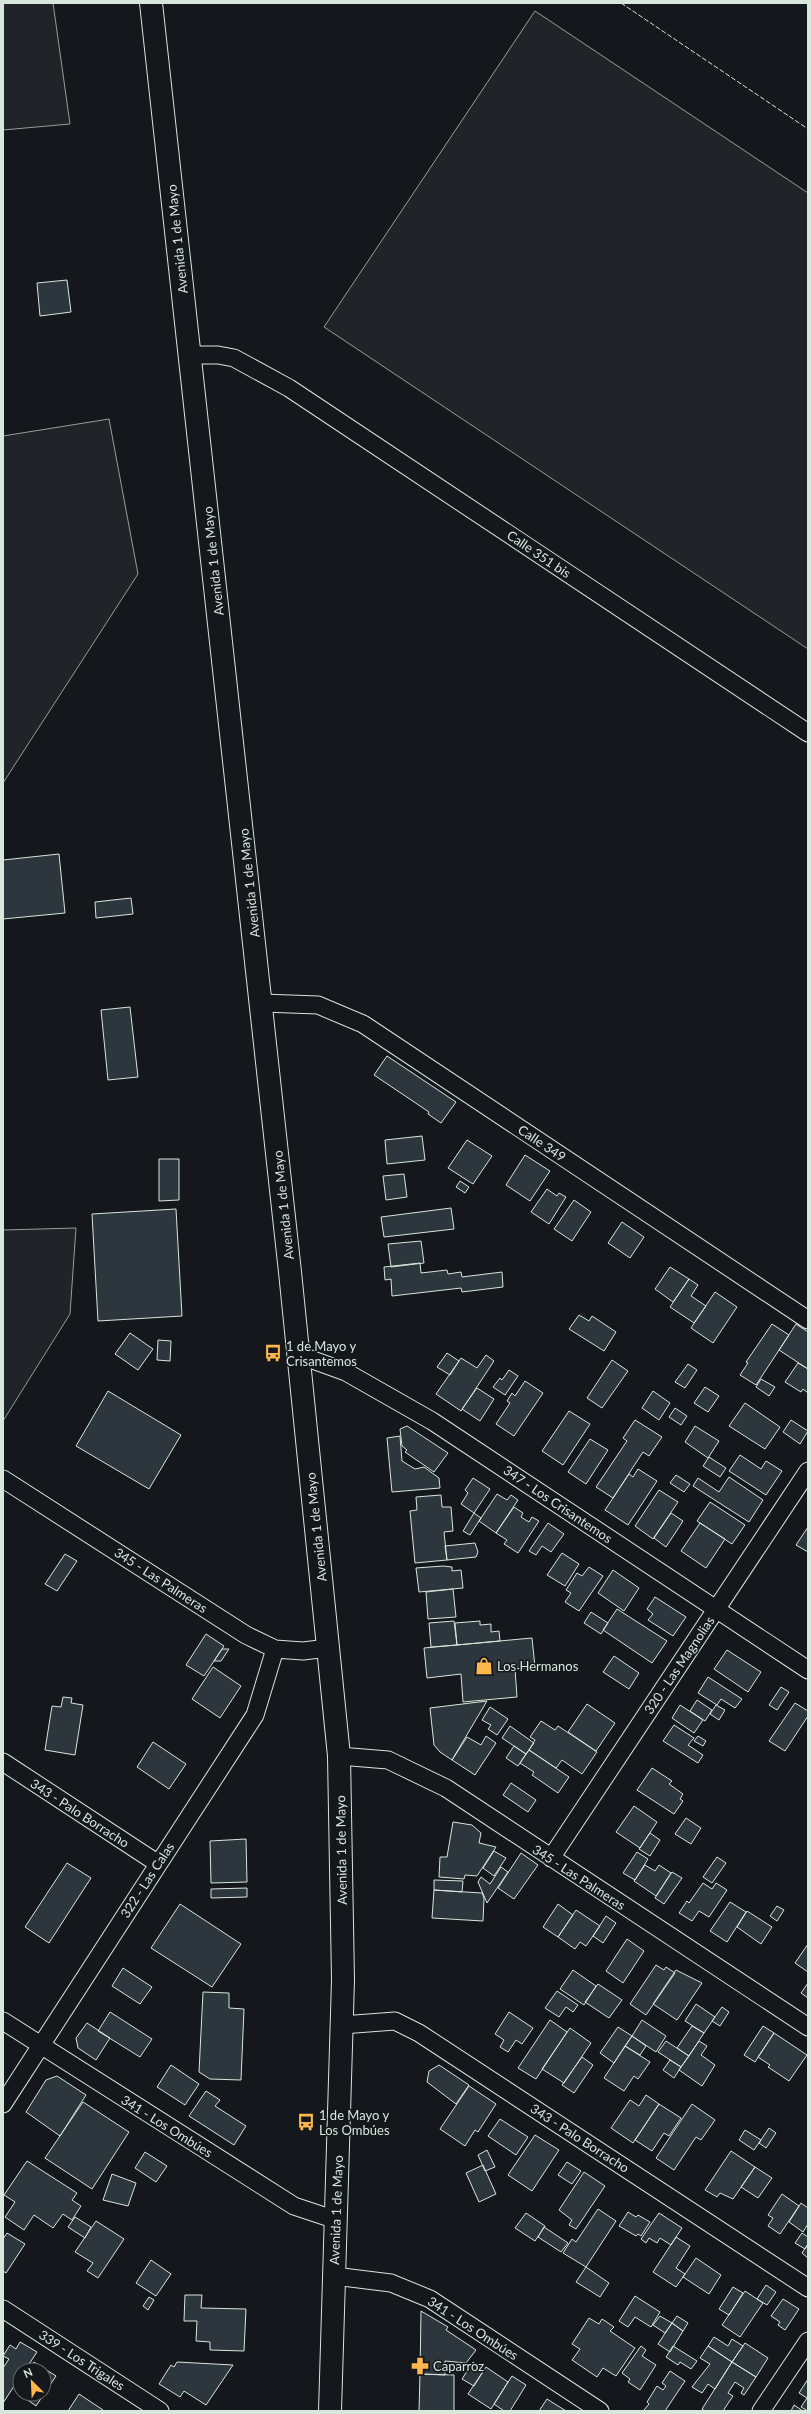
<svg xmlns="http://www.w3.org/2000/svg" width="811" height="2414" font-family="Lato,sans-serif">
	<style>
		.green { fill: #202428; stroke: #939e99 }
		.building { fill: #2c363c; stroke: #d8e6dc }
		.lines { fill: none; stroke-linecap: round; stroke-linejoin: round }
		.minor-casing { stroke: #d8e6dc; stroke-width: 19 }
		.secondary-casing { stroke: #d8e6dc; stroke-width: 24 }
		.minor { stroke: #14181c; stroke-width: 17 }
		.secondary { stroke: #14181c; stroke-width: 22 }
		.fence { stroke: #d8e6dc; stroke-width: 1; stroke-dasharray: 5 2; stroke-linecap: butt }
		.labels { text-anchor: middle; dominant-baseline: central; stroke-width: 3; stroke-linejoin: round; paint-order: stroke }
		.street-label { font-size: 13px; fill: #d8e6dc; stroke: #14181c }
		.poi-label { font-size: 13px; fill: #d8e6dc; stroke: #14181c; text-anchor: start }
	</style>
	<rect width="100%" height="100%" fill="#14181c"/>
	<!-- green -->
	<path class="green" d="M3,3H53L70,124L3,130Z
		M535,11L808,193V649L324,327Z
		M109,419L138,574L3,783V436Z
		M76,1228L70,1314L3,1421V1230Z"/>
	<!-- building -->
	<path class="building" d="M67,280L71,312L40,316L37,283Z
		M59,854L65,913L3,919V860Z
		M131,898L133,914L96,918L95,902Z
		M130,1007L138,1077L108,1080L101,1010Z
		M387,1056L456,1102L441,1123L428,1114L429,1112L374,1075Z
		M422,1136L425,1160L387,1164L385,1140Z
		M467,1140L492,1156L473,1184L448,1168Z
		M525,1155L550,1171L530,1201L506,1185Z
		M159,1159H179V1200L159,1201Z
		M404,1174L407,1197L386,1200L383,1176Z
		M460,1181L469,1187L465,1193L456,1187Z
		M547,1189L557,1196L559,1193L566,1197L549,1224L531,1212Z
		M574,1200L591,1212L572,1241L554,1229Z
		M451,1208L454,1229L384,1237L381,1217Z
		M176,1209L182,1316L98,1321L92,1214Z
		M622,1222L644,1237L630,1258L608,1243Z
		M421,1241L424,1263L391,1267L388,1244Z
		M420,1263L421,1273L447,1270L448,1274L461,1272L462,1277L502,1272L503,1287L462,1292L461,1288L392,1296L391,1279L385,1280L384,1267Z
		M670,1267L689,1279L673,1302L655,1289Z
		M689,1279L698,1285L691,1296L706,1306L694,1323L670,1307Z
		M715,1292L737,1307L713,1343L691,1328Z
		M579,1315L589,1321L592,1316L616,1332L604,1351L569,1329Z
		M772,1324L789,1335L756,1385L740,1375L748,1363L746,1362Z
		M796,1324L808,1332V1369L779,1350Z
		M130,1333L153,1349L138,1370L115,1354Z
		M158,1340L171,1341L170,1361L157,1360Z
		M447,1353L459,1361L450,1375L437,1367Z
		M486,1355L494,1361L461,1411L436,1394L461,1358L477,1368Z
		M612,1360L628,1371L602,1408L587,1398Z
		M798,1363L808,1369V1393L803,1389L801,1392L785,1382Z
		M688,1364L697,1370L685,1388L675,1382Z
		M509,1370L518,1376L505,1395L493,1387L500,1378L502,1380Z
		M761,1379L775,1387L769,1396L756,1387Z
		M525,1381L543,1393L514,1436L496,1424L510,1403L507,1401L512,1393L515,1396Z
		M705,1387L719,1396L708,1412L694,1403Z
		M477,1388L494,1399L480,1421L462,1409Z
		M108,1391L181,1435L149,1489L76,1446Z
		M653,1391L670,1403L659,1420L642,1408Z
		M745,1403L780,1427L765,1449L729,1426Z
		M675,1408L687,1416L681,1425L669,1417Z
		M569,1411L590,1424L563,1465L542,1451Z
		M635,1420L662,1437L649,1456L643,1452L613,1498L596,1487L627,1441L623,1438Z
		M791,1420L808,1431L800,1444L783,1432Z
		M407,1426L448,1453L434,1472L405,1452L407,1450L402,1446L400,1429Z
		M695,1426L719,1441L708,1458L685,1442Z
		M400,1436L402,1461L415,1469L424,1467L439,1478L440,1488L392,1492L387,1438Z
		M590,1439L608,1450L586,1484L568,1472Z
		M740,1455L761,1469L766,1461L782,1471L766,1495L729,1471Z
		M709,1457L726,1468L720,1477L703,1466Z
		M638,1469L657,1481L628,1525L605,1510L629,1474L633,1477Z
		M676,1475L690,1484L684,1492L670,1483Z
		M729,1477L763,1500L749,1522L693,1486L698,1478L719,1492Z
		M473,1478L490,1489L474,1513L461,1504L468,1493L465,1490Z
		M659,1490L678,1502L653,1539L635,1526Z
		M497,1494L507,1500L511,1495L518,1500L496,1533L479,1521Z
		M441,1495L442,1507H451L453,1531L444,1532L447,1560L415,1563L410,1511L417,1510L416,1497Z
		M710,1502L745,1525L732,1544L697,1521Z
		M514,1507L523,1513L521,1517L529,1522L532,1517L539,1521L518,1553L504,1544L507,1540L496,1533Z
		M474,1513L481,1518L470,1535L463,1531Z
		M671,1513L683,1521L666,1547L654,1538Z
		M548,1523L564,1534L551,1552L542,1546L536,1555L529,1551Z
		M700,1523L725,1539L706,1568L681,1551Z
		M808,1527V1552L796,1545Z
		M475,1543L478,1552L476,1557L447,1560L445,1546Z
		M562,1553L579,1564L565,1586L547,1575Z
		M65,1554L77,1561L57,1591L45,1584Z
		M443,1566L452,1567V1571L461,1570L463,1588L419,1592L416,1568Z
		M589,1567L603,1576L579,1611L565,1602L571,1593L566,1590L577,1573L582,1576Z
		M613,1570L639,1588L624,1611L598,1593Z
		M453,1589L456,1617L428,1619L426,1592Z
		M655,1597L686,1617L673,1636L648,1620L653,1614L647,1609Z
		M617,1609L667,1641L652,1663L603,1630Z
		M591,1612L608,1623L601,1634L584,1623Z
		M454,1621L457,1645L431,1647L429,1623Z
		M480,1621V1625L491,1624V1632L499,1631L500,1641L457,1645L455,1623Z
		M206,1634L224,1646L204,1676L186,1665Z
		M532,1638L535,1667L515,1669L517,1697L463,1702L461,1674L427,1678L424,1648Z
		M222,1649H229L221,1661H214Z
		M727,1650L761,1672L748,1692L714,1669Z
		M614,1656L639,1673L629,1689L603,1672Z
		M213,1667L241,1686L220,1718L192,1699Z
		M708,1677L742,1699L735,1708L721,1699L717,1705L698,1693Z
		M781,1687L789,1692L777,1710L769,1705Z
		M63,1697L72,1698L71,1703L83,1705L75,1755L45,1750L52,1706L61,1707Z
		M697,1700L712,1710L705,1721L690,1711Z
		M487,1701L452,1760L440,1752L434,1745L430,1708Z
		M795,1703L808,1711V1716L785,1751L769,1741Z
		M587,1704L615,1723L596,1751L568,1732Z
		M680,1705L703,1720L694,1733L672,1718Z
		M716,1705L725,1710L719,1720L710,1714Z
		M490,1707L508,1719L497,1735L488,1729L491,1725L482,1720Z
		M541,1721L555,1730L558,1726L597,1752L582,1774L562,1760L556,1768L529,1750L535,1740L530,1737Z
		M674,1725L694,1738L688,1745L703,1755L698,1763L663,1741Z
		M510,1726L534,1743L526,1754L502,1738Z
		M486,1736L496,1743L475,1775L452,1760L467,1737L481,1745Z
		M698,1736L706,1741L703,1746L694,1741Z
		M153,1742L186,1764L169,1789L137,1767Z
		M514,1746L526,1754L518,1766L506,1758Z
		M529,1750L569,1777L558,1793L532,1775L534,1772L520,1763Z
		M652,1768L672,1781L669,1784L683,1794L680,1799L683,1801L674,1814L637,1790Z
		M511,1783L536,1800L528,1812L503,1795Z
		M634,1806L657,1822L640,1848L616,1832Z
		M686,1818L701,1828L691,1844L675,1834Z
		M453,1822L472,1825L481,1833L479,1843L496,1847L477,1876L465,1875L464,1879L439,1877L440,1857H447Z
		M650,1833L660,1840L650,1856L639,1849Z
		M246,1839L247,1882L211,1883L210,1841Z
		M494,1851L506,1858L494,1876L483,1868Z
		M637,1852L648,1859L635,1880L623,1873Z
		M521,1853L538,1865L514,1899L498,1888Z
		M717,1857L726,1863L712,1883L703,1877Z
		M67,1863L91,1878L49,1943L25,1927Z
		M645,1865L655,1871L659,1865L671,1873L656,1896L634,1881Z
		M501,1867L508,1872L487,1903L478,1882L481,1877L490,1884Z
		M672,1872L682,1878L664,1904L655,1898Z
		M434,1880L463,1881L462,1892L434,1890Z
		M703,1883L712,1889L716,1883L727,1890L709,1917L699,1911L692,1921L679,1913L687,1901L689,1903Z
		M247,1888V1897L211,1898V1889Z
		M434,1890L482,1893L484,1898L483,1921L432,1918Z
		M730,1902L746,1912L727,1942L710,1931Z
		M180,1904L241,1944L212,1987L151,1948Z
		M558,1904L573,1915L558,1937L543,1927Z
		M777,1906L784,1910L777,1921L770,1916Z
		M576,1910L600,1926L586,1946L580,1942L575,1949L558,1937Z
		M747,1911L772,1927L761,1944L737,1927Z
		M606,1916L616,1923L603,1943L593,1936Z
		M627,1939L644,1951L623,1983L606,1971Z
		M808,1944V1972L795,1963Z
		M656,1965L664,1970L666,1967L675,1973L646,2015L630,2004Z
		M123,1968L152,1987L140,2004L112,1986Z
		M573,1970L596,1986L584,2005L560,1989Z
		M676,1970L702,1983L677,2020L653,2004Z
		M808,1983V1998L801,1993Z
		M598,1984L622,2000L609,2018L585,2002Z
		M557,1991L578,2005L573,2012L566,2007L559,2017L545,2008Z
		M203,1992L229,1993V2008L244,2009L241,2080L210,2079L199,2072Z
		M696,2004L715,2017L704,2033L685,2021Z
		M722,2007L729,2012L720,2026L712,2021Z
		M110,2012L152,2039L140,2057L98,2031Z
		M509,2012L533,2028L522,2044L516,2040L508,2052L500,2047L504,2040L495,2034Z
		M550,2020L567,2032L536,2079L518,2068Z
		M642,2020L666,2036L656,2052L632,2036Z
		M87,2023L110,2038L96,2060L78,2048L76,2038Z
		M692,2026L704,2033L689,2056L677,2048Z
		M763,2026L774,2033L755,2062L744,2055Z
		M618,2027L632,2036L614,2063L600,2053Z
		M570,2028L591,2043L564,2083L542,2069Z
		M774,2033L807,2055L789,2081L768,2067L770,2065L758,2057Z
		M632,2036L646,2046L640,2055L625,2046Z
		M666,2041L689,2056L681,2067L658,2052Z
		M699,2041L707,2046L701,2055L715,2065L702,2086L679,2070Z
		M625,2046L650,2062L638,2079L634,2076L624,2091L604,2078Z
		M582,2057L593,2065L574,2093L562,2085Z
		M670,2060L681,2067L674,2078L663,2070Z
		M171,2065L199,2084L185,2105L157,2087Z
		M439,2065L469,2085L456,2104L427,2082L429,2071Z
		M57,2076L86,2095L60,2136L26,2112L46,2080Z
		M469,2086L496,2104L478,2132L475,2130L465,2146L440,2129Z
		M206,2091L220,2100L215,2106L246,2126L234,2145L189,2116Z
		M646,2095L659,2104L633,2143L611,2128L630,2100L639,2106Z
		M83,2102L129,2132L92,2189L45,2158Z
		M659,2104L681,2118L669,2136L664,2133L652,2151L635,2140Z
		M692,2104L715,2120L701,2140L696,2137L674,2170L656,2158Z
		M500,2119L528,2137L516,2155L488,2136Z
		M769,2128L776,2133L766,2148L759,2143Z
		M745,2130L761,2140L754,2150L739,2140Z
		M535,2135L559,2150L532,2191L508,2175Z
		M487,2150L495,2167L485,2171L478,2155Z
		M731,2151L755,2167L733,2199L720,2193L717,2197L705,2190Z
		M145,2152L167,2166L156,2182L135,2168Z
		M27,2161L77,2193L72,2200L81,2206L72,2220L63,2214L53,2228L34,2215L24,2230L5,2217L15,2202L4,2195Z
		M567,2162L581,2171L572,2184L558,2175Z
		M483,2165L496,2194L479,2202L466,2173Z
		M755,2167L772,2178L758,2198L741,2187Z
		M584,2172L605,2186L576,2229L569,2225L572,2220L559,2210Z
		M112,2174L136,2183L128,2206L103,2200Z
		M782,2194L799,2206L780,2234L768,2226L773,2218L768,2215Z
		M801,2203L808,2208V2224L803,2232L789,2222Z
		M598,2209L616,2221L586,2267L563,2253L572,2239L576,2242Z
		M628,2212L636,2217L638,2215L650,2222L641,2236L638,2234L636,2236L619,2226Z
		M526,2213L545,2226L535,2241L515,2228Z
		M659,2213L682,2228L671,2245L660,2238L657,2243L649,2238L646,2243L641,2239Z
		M75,2217L91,2227L85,2238L68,2227Z
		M96,2221L124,2239L98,2278L87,2271L93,2263L75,2252Z
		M544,2227L568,2243L561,2252L538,2237Z
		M7,2233L25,2244L6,2273L3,2271V2239Z
		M802,2233L808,2237V2244L805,2249L795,2243Z
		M676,2237L690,2246L676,2268L685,2274L676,2287L653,2272Z
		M808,2244V2258L802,2253Z
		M696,2258L721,2275L709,2294L683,2277Z
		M151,2260L171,2274L156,2296L136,2283Z
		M586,2267L609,2283L600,2297L576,2282Z
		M766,2285L776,2292L767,2305L757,2299Z
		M733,2287L743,2293L729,2315L719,2309Z
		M745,2291L763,2303L740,2337L722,2325Z
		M185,2295H202L201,2308L246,2309L244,2351L210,2350V2342L196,2341L197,2321H184Z
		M635,2296L660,2312L651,2327L635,2317L628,2327L619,2321Z
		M149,2297L154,2300L148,2310L143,2306Z
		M783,2299L799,2309L785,2330L778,2325L780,2322L771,2316Z
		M421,2311L448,2327L446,2330L476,2350L466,2363L445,2361V2375L420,2374Z
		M660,2316L672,2323L665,2333L653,2325Z
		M677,2316L688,2323L683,2331L672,2323Z
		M589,2318L599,2324L602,2319L614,2327L610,2331L635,2348L616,2376L603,2368L597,2377L572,2360L580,2349L572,2344Z
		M672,2323L683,2331L670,2352L658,2344Z
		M714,2337L728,2346L732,2339L743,2346L732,2362L708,2346Z
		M20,2342L37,2352L25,2370H20V2377L3,2403V2368L9,2359L3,2356L10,2345L16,2349Z
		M745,2343L768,2358L756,2377L732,2362Z
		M641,2346L646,2350L642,2356L656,2365L640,2390L628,2382L630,2379L622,2373Z
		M673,2346L697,2361L691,2369L680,2362L678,2365L666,2357Z
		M708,2346L732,2362L715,2389L708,2384L702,2393L692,2387L710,2364L700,2358Z
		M34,2362L56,2376L36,2406L15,2391L20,2383V2394H44V2370H29Z
		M177,2362L233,2365L206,2405L184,2391L180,2397L159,2384L171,2365L174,2367Z
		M473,2362L484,2370L474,2386L462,2379Z
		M732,2362L756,2377L744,2395L741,2393L744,2388L735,2382L728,2393L733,2396L723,2411H705L702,2409Z
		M486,2367L508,2382L491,2409L468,2394Z
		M670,2371L685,2381L665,2411H646L644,2410L649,2404L647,2402L657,2386L663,2390L666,2386L662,2383Z
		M420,2374L454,2375V2411H419Z
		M512,2376L526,2385L510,2411H504L494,2404Z
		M808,2379V2411L801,2407L807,2398L799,2393Z
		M79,2394L103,2410V2411H68Z
		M547,2399L566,2411H539Z
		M794,2405L803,2411H791Z"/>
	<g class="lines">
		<!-- minor casing -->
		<g class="minor-casing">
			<path id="minor" d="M190,355H218L234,358L289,388L808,733
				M262,1003L318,1005L363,1024L808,1320
				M299,1355L346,1372L432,1421L808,1670
				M3,1479L246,1635L275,1649L303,1651L328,1648
				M339,1756L388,1760L446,1788L808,2027
				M3,1762L157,1863
				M551,1858L808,1471
				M3,2021L294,2206L336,2220
				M342,2025L395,2021L419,2033L808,2288
				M3,2104L255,1715L275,1649
				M334,2276L391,2283L430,2299L600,2411
				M3,2309L160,2411
				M761,2411L808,2341"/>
		</g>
		<!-- secondary casing -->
		<g class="secondary-casing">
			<path id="secondary" d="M151,3L290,1272L339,1756L343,1980L330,2411"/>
		</g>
		<!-- minor -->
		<use href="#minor" class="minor"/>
		<!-- secondary -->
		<use href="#secondary" class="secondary"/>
		<!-- fence -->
		<path class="fence" d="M621,3L808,129"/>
	</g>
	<!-- icons -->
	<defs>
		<g id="bus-bare" transform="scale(1.38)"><path d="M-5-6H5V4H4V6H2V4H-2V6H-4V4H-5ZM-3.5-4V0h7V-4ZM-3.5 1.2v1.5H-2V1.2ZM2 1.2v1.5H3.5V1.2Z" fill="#ffb74d" stroke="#14181c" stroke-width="2.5" paint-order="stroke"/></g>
		<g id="shop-bare" transform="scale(1.38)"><path d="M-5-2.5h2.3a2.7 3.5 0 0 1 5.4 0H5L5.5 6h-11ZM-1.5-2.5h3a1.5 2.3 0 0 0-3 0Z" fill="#ffb74d" stroke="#14181c" stroke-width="2.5" paint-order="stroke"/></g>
		<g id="pharmacy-bare" transform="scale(1.38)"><path d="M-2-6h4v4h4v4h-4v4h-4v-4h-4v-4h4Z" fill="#ffb74d" stroke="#14181c" stroke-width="2.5" paint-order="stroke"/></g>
	</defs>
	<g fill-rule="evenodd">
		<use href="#bus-bare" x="273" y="1353"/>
		<use href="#shop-bare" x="484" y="1666"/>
		<use href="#bus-bare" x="306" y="2122"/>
		<use href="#pharmacy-bare" x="420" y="2366"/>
	</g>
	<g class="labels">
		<!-- street labels -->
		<g class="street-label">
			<text transform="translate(177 239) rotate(-96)">Avenida 1 de Mayo</text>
			<text transform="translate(539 554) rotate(34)">Calle 351 bis</text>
			<text transform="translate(213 561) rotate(-96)">Avenida 1 de Mayo</text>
			<text transform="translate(249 883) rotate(-96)">Avenida 1 de Mayo</text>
			<text transform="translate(542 1143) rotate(34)">Calle 349</text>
			<text transform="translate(283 1205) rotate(-96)">Avenida 1 de Mayo</text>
			<text transform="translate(558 1504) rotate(34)">347 - Los Crisantemos</text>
			<text transform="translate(316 1527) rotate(-96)">Avenida 1 de Mayo</text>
			<text transform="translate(161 1580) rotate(33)">345 - Las Palmeras</text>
			<text transform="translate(679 1665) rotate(-56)">320 - Las Magnolias</text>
			<text transform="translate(80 1813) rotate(33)">343 - Palo Borracho</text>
			<text transform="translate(341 1850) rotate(-91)">Avenida 1 de Mayo</text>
			<text transform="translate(579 1877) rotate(33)">345 - Las Palmeras</text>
			<text transform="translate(147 1880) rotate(-57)">322 - Las Calas</text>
			<text transform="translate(167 2126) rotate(32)">341 - Los Ombúes</text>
			<text transform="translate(580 2138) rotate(33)">343 - Palo Borracho</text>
			<text transform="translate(336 2210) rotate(-88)">Avenida 1 de Mayo</text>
			<text transform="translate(473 2328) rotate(33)">341 - Los Ombúes</text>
			<text transform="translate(82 2360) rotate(33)">339 - Los Trigales</text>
		</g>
		<!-- poi labels -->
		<g class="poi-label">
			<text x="286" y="1346">1 de Mayo y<tspan x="286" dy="15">Crisantemos</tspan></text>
			<text x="497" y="1666">Los Hermanos</text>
			<text x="319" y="2115">1 de Mayo y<tspan x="319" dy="15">Los Ombúes</tspan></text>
			<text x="433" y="2366">Caparroz</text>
		</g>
	</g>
	<!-- border -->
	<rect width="811" height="2414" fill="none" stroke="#d8e6dc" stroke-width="8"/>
	<!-- north arrow -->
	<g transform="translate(32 2382) rotate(336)"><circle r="19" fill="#14181c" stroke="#626a69"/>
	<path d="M0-3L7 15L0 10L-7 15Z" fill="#ffb74d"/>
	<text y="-6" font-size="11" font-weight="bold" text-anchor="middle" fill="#d8e6dc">N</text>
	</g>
</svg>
